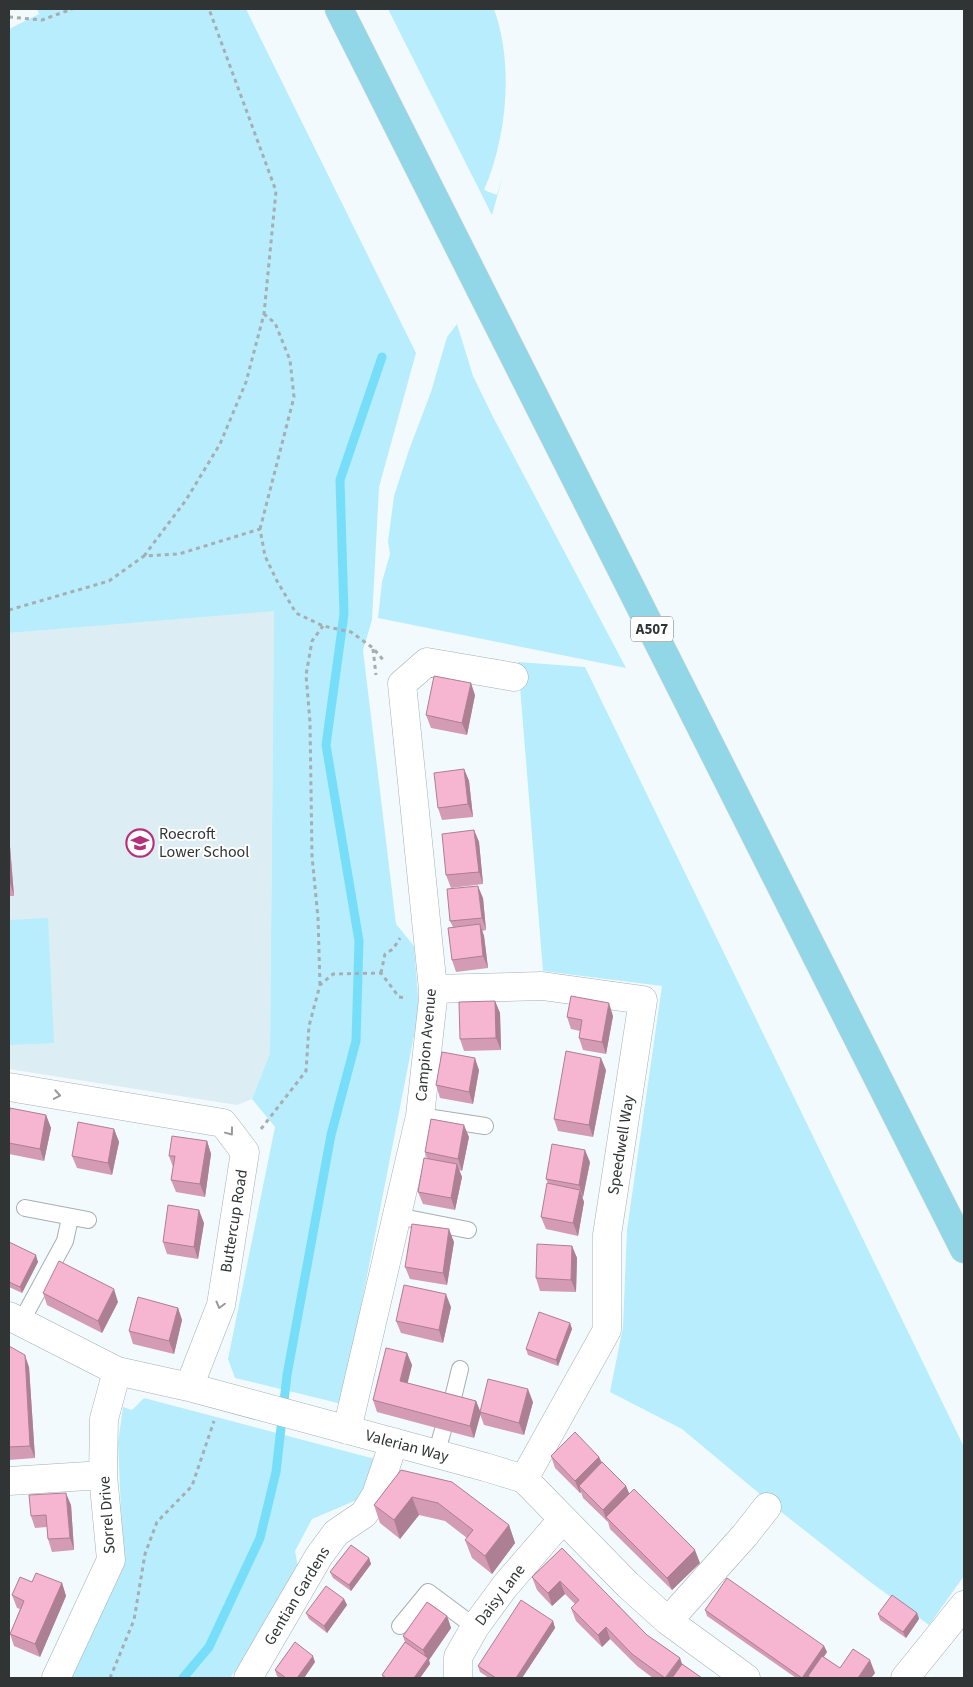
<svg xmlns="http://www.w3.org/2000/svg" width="973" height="1687" font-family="'Source Sans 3',sans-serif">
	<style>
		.built { fill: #dceef3 }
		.green { fill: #b7edfc }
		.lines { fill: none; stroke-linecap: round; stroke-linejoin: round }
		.stream { stroke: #77def9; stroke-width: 9 }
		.service-casing { stroke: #a7afb1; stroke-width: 18 }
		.minor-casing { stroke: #a7afb1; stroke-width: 29 }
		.primary-casing { stroke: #d6d6d7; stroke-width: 29 }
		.path { stroke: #a7adb0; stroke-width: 3; stroke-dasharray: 4 4; stroke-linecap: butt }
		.service { stroke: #fff; stroke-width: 16 }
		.minor { stroke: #fff; stroke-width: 28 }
		.primary { stroke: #92d7e8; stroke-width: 28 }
		.wall { fill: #d49cb4 }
		.shaded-wall { fill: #ac7f92 }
		.building { fill: #f6b5d1; stroke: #ac7f92 }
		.oneway { stroke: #989a9a }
		.labels { text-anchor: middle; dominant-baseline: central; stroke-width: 4; stroke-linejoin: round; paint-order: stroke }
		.shield { fill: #fff; stroke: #6f7172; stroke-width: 1 }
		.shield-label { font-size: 15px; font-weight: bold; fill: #313435 }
		.poi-label { font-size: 16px; fill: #313435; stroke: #fff; text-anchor: start }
		.street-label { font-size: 16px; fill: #313435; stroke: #fff }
	</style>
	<rect width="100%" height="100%" fill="#f2fafd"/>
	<!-- built -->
	<path class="built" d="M274,610L270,1053L252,1099L237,1105L9,1069V633Z"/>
	<!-- green -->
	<path class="green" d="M37,9H246L416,353L379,487L372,620L363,650L396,924L414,946L419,1010L342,1404L235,1378L228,1359L275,1127L252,1099L270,1053L274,611L9,633V29L39,14Z
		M388,9H494C514,64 507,137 484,190L497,195L503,176L492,215Z
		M457,324L473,376L493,417L626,668L378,618L382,582L390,554L388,542L394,496L409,450L431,392L447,337Z
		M518,662L585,667L964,1447V1576L929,1625L869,1581L780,1511L682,1429L610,1392L623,1327L627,1230L662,986L543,971Z
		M48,918L54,1043L9,1045V920Z
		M144,1398L375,1459L359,1499L312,1519L295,1551L298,1568L247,1656L230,1678H71L123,1555L118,1443L123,1407L132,1410Z"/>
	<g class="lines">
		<!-- stream -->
		<path class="stream" d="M183,1678L209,1647L260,1538L276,1472L287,1375L331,1135L356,1041L359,941L326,745L344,614L340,480L382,357"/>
		<!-- service casing -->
		<g class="service-casing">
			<path id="service" d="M420,1116L485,1126
				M25,1208L88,1220
				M397,1216L468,1230
				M21,1322L65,1241L70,1218
				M451,1406L460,1369
				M436,1454L443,1430
				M400,1626L428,1592L475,1627"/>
		</g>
		<!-- minor casing -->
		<g class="minor-casing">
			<path id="minor" d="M433,989L542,986L643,1000L607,1235V1330L524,1479
				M9,1087L223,1123L245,1152L221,1305L189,1387
				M9,1316L117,1371L189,1387L485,1467L524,1479L628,1585L668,1621L746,1678
				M347,1430L420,1116L433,999V989L402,684L427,662L514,677
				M9,1481L103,1475
				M668,1621L745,1535L767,1507
				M56,1678L111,1560L103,1475L104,1419L117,1371
				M248,1678L319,1556L336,1533L364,1514L376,1495L394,1442
				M458,1678V1657L475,1627L505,1586L562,1520
				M905,1678L964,1605"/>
		</g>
		<!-- primary casing -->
		<g class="primary-casing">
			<path id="primary" d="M339,9L964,1249"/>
		</g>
		<!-- path -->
		<path class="path" d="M9,17L42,20L72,9
			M260,529L294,397L290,360L275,323L264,314
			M144,556L186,500L220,444L246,382L264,314L276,191L209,9
			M9,610L109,581L144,556L179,554L260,529L265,556L277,581L296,613L323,626L351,632L373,648L385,662
			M373,649L376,675
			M381,973L385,954L393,949L400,938
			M320,985L318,918L312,856L310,722L306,675L312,641L323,626
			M261,1129L306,1071L309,1026L320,985L333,974L381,973L399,997L407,998
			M110,1678L134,1620L145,1554L157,1522L192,1486L214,1421"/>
		<!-- service -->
		<use href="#service" class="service"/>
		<!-- minor -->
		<use href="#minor" class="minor"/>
		<!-- primary -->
		<use href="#primary" class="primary"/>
	</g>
	<!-- wall -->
	<path class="wall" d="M475,695L467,735L431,728L426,715Z
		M464,769L469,781L473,817L442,820L438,808Z
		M474,830L479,842L483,884L451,888L446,875Z
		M9,834L14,896H9Z
		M483,898L486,930L482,931L484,936L488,968L456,972L452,960L453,927L450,921Z
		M495,1001L500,1013L501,1050L464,1051L460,1039Z
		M613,1016L606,1054L583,1050L579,1038L580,1031L571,1029L567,1017Z
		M479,1070L473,1104L440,1098L436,1085Z
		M606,1070L593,1137L558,1131L554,1119Z
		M46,1115L51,1128L44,1161L9,1154V1116Z
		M114,1129L119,1142L112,1175L77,1168L72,1156Z
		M469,1137L462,1171L459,1170L462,1177L455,1210L423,1204L418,1192L427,1159L425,1152Z
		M207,1141L211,1154L205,1197L176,1192L171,1180L173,1167L169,1156Z
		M590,1162L583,1197H582L584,1202L578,1236L546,1229L541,1217L548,1183L546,1179Z
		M204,1223L198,1259L167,1254L163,1242Z
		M9,1242L38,1262L22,1293L9,1287Z
		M454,1242L447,1285L410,1279L405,1267Z
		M572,1246L577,1258L576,1292L540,1291L536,1278Z
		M43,1293L118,1302L102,1333L47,1305Z
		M451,1307L443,1343L401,1333L396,1321Z
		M178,1308L182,1320L174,1354L133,1344L129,1331Z
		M570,1323L572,1329L558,1366L528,1355L526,1349Z
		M9,1346L29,1367L35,1458L9,1460Z
		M407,1353L412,1365L407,1383L476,1401L480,1412L533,1402L524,1435L484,1425L480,1414L474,1438L377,1412L373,1400Z
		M551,1456L599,1457L602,1462L626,1486L629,1493L700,1563L672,1590L610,1529L608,1522L583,1498L581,1492L580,1493L555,1468Z
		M401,1470L509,1525L515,1543L492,1574L472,1558L465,1540L467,1538L445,1521L419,1515L400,1539L380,1523L374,1505Z
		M71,1505L74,1550L52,1552L48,1539L47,1527L35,1528L31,1516Z
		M562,1548L647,1635L680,1658L682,1664L702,1678H653L637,1666L610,1639L602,1647L576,1621L571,1608L575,1604L565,1594L552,1606L537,1590L532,1577Z
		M369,1558L371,1564L351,1591L333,1578L330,1572Z
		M32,1582L62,1583L66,1596L40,1657L14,1646L10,1634L20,1609L17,1608L12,1595Z
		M344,1599L347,1605L327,1633L309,1619L306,1613Z
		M705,1610L824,1646L827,1652L824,1657L840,1668L875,1673L871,1678H796L707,1616Z
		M917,1613L919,1619L906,1638L880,1620L878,1614Z
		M447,1616L451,1628L429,1660L430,1664L420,1678H383L382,1675L405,1642L403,1636Z
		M553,1621L555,1628L522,1678H489L480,1672L478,1666Z
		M315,1662L304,1678H280L277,1676L275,1670Z"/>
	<!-- shaded-wall -->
	<path class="shaded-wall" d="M471,683L475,695L467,735L462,723Z
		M464,769L469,781L473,817L468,804Z
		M474,830L479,842L483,884L479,872Z
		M9,834L14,896L10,883L9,870Z
		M478,886L483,898L486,930L482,918Z
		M480,924L484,936L488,968L483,956Z
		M495,1001L500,1013L501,1050L496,1038Z
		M609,1003L613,1016L606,1054L602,1042Z
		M475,1058L479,1070L473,1104L469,1092Z
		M601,1058L606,1070L593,1137L589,1125Z
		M46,1115L51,1128L44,1161L40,1149Z
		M464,1125L469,1137L462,1171L458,1159Z
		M114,1129L119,1142L112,1175L108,1163Z
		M207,1141L211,1154L205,1197L200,1184Z
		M585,1150L590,1162L583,1197L579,1185Z
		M457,1164L462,1177L455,1210L451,1198Z
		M580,1190L584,1202L578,1236L573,1223Z
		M199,1210L204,1223L198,1259L194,1247Z
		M449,1229L454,1242L447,1285L443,1273Z
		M572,1246L577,1258L576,1292L571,1280Z
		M36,1255L38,1262L22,1293L20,1287Z
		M114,1289L118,1302L102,1333L98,1321Z
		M446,1294L451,1307L443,1343L439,1330Z
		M178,1308L182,1320L174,1354L169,1341Z
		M570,1323L572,1329L558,1366L556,1360Z
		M407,1353L412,1365L405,1394L400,1381Z
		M25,1355L29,1367L35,1458L30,1446Z
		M528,1389L533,1402L524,1435L519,1423Z
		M476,1401L481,1413L474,1438L470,1426Z
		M599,1457L604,1469L579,1486L581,1492L580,1493L575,1481Z
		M626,1486L631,1498L606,1517L607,1522L603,1510Z
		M66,1493L71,1505L74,1550L70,1538Z
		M412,1497L419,1515L400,1539L394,1520Z
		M509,1525L515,1543L492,1574L485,1556Z
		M695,1550L700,1563L672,1590L667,1578Z
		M369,1558L371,1564L351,1591L349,1585Z
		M560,1581L565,1594L552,1606L548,1593Z
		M62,1583L66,1596L40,1657L35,1644Z
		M344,1599L347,1605L327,1633L324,1626Z
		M917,1613L919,1619L906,1638L903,1632Z
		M447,1616L451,1628L429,1660L430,1664L420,1678H414L427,1660L423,1650Z
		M553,1621L555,1628L522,1678H516Z
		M606,1627L610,1639L602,1647L598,1635Z
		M824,1646L827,1652L809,1677L808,1676V1678H802Z
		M313,1656L315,1662L304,1678H297Z
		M680,1658L684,1670L678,1678H666Z
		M870,1660L875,1673L871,1678H858Z"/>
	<!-- building -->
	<path class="building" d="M434,676L471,683L462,723L426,715Z
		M464,769L468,804L438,808L434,773Z
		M474,830L479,872L446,875L442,834Z
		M9,870L10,883H9Z
		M478,886L482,918L450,921L447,889Z
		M480,924L483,956L452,960L448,928Z
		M571,996L609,1003L602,1042L579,1038L582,1020L567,1017Z
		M495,1001L496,1038L460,1039L459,1002Z
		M566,1051L601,1058L589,1125L554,1119Z
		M442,1052L475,1058L469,1092L436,1085Z
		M10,1108L46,1115L40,1149L9,1143V1116Z
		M431,1119L464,1125L458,1159L425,1152Z
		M78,1122L114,1129L108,1163L72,1156Z
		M172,1136L207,1141L200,1184L171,1180L175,1156H169Z
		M552,1144L585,1150L579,1185L546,1179Z
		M424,1158L457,1164L451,1198L418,1192Z
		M547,1183L580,1190L573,1223L541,1217Z
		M168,1205L199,1210L194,1247L163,1242Z
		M412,1224L449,1229L443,1273L405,1267Z
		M9,1242L36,1255L20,1287L9,1282Z
		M537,1244L572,1246L571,1280L536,1278Z
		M59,1261L114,1289L98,1321L43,1293Z
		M404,1285L446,1294L439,1330L396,1321Z
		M138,1297L178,1308L169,1341L129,1331Z
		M539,1312L570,1323L556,1360L526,1349Z
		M9,1346L25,1355L30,1446L9,1447Z
		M386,1348L407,1353L400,1381L476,1401L470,1426L373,1400Z
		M488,1379L528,1389L519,1423L480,1412Z
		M575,1432L599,1457L575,1481L551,1456Z
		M602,1462L626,1486L603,1510L579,1486Z
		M401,1470L452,1482L509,1525L485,1556L465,1540L473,1530L438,1503L412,1497L394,1520L374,1505Z
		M634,1489L695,1550L667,1578L606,1517Z
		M66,1493L70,1538L48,1539L46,1515L31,1516L29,1495Z
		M351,1545L369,1558L349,1585L330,1572Z
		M562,1548L647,1635L680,1658L665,1678L632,1654L606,1627L598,1635L571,1608L579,1600L560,1581L548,1593L532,1577Z
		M36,1573L62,1583L35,1644L10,1634L24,1601L12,1595L20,1577L32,1582Z
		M727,1578L824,1646L802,1678L705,1610Z
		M326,1586L344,1599L324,1626L306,1613Z
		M892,1595L917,1613L903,1632L878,1614Z
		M521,1600L553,1621L516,1678H496L478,1666Z
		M427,1602L447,1616L423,1650L403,1636Z
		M295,1642L313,1656L297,1678H286L275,1670Z
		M405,1642L428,1658L414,1678H386L382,1675Z
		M853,1649L870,1660L858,1678H811L808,1676L822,1656L840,1668Z
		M682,1664L702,1678H672Z"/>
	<!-- one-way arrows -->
	<defs><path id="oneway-chevron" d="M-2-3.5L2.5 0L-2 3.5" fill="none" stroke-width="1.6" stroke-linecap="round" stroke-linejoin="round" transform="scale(1.25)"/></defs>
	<g class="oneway">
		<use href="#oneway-chevron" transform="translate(57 1095) rotate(10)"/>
		<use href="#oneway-chevron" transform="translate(230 1132) rotate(53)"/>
		<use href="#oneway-chevron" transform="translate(220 1305) rotate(105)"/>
	</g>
	<!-- icons -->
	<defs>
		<g id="school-ring" transform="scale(1.4375)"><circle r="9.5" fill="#fff" stroke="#b43179" stroke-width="1.5"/><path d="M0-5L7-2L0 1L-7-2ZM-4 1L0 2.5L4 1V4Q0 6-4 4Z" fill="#b43179"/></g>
	</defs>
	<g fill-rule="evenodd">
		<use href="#school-ring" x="140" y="843"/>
	</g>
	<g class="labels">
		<!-- shield labels -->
		<rect class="shield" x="631" y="616.5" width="42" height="25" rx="4"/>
		<g class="shield-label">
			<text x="652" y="629">A507</text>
		</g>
		<!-- poi labels -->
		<g class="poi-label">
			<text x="159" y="834">Roecroft<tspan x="159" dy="18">Lower School</tspan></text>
		</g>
		<!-- street labels -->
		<g class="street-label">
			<text transform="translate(426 1045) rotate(-85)">Campion Avenue</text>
			<text transform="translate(621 1145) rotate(-81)">Speedwell Way</text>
			<text transform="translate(234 1221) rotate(-81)">Buttercup Road</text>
			<text transform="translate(407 1446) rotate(15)">Valerian Way</text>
			<text transform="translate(107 1515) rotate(-94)">Sorrel Drive</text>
			<text transform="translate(500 1595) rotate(-53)">Daisy Lane</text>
			<text transform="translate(297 1596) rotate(-59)">Gentian Gardens</text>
		</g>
	</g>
	<!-- border -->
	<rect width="973" height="1687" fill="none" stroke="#313435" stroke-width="20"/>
</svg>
